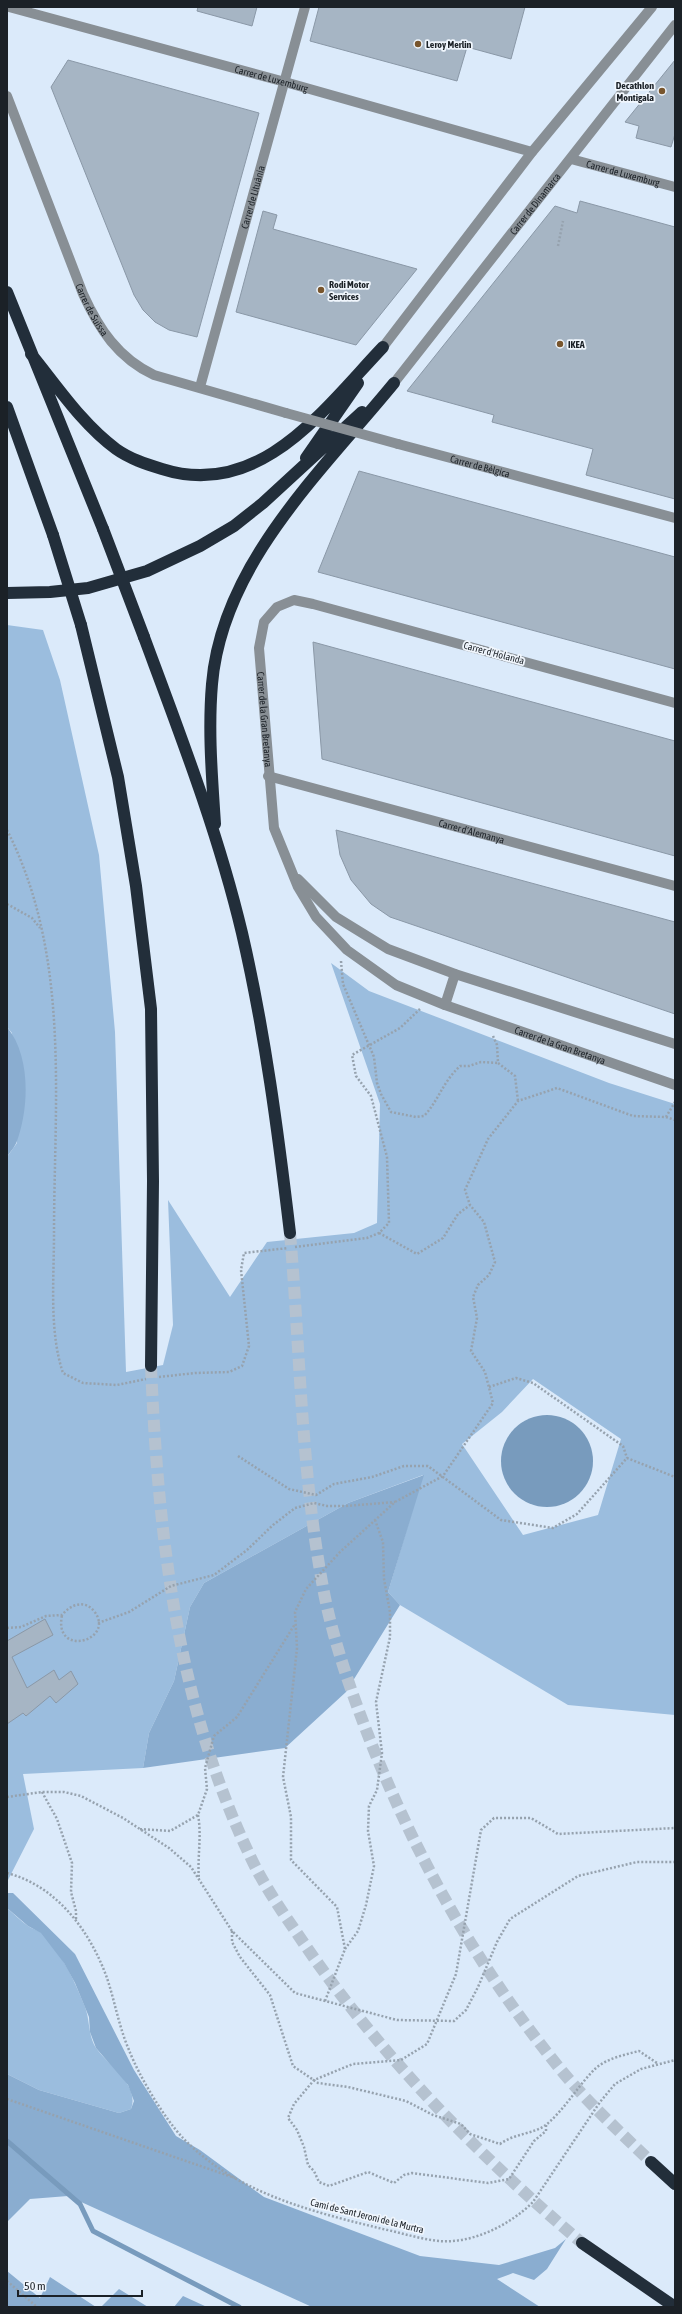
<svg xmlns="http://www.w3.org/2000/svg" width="682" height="2314" font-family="'Asap Condensed',sans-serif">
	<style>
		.green { fill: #9bbdde; fill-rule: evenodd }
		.forest { fill: #8aadd0 }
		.water { fill: #789bbd }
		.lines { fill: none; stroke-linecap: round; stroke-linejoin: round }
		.stream { stroke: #789bbd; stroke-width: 5 }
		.building { fill: #a6b5c4; stroke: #8a98a7 }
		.highway-tunnel { stroke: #b5c2d0; stroke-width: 12; stroke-dasharray: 12 6; stroke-linecap: butt }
		.path { stroke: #96a2ae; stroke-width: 2.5; stroke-dasharray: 2 2; stroke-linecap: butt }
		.minor { stroke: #888f95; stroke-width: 10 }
		.highway { stroke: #222e3a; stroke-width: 12 }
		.minor-bridge { stroke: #888f95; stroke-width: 10 }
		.highway-bridge { stroke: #222e3a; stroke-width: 12 }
		.poi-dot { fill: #78552d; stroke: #f0f6fd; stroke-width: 1.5 }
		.labels { text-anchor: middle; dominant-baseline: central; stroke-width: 3.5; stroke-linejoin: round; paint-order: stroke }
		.poi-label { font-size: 10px; font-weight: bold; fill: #1b2127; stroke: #f0f6fd; text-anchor: start }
		.street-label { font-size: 10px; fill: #1b2127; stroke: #f0f6fd }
	</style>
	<rect width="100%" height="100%" fill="#dbeafa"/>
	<!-- green -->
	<path class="green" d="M7,625L43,630L60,680L99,855L115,1032L126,1372L163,1365L173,1325L168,1200L230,1297L267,1242L354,1233L377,1223L380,1104L331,963L369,991L609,1083L675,1104V1715L568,1705L400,1605L388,1592L423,1475L348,1503L204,1583L190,1607L174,1681L149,1733L143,1768L23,1774L34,1829L7,1882V1157L17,1143L12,1033L7,1027ZM533,1379L621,1439L598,1515L523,1535L462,1444L502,1412Z
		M7,1908C14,1914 21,1921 28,1926C32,1929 38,1930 42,1933C62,1953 75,1982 85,2007C90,2020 88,2036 96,2048C108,2065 140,2085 131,2109L119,2113L39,2090L7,2074Z"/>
	<!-- forest -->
	<path class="forest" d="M7,1027C31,1056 29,1108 17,1141C15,1147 10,1152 7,1157Z
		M424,1475L388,1592L400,1605L346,1692L285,1748L143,1768L149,1733L174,1681L190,1607L204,1583L348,1503Z
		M7,1893H13L75,1954L134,2070L176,2136L200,2150L264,2197L420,2256L499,2265L555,2248L566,2239L547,2269L534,2280L513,2273L497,2279L540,2307H312L68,2196L30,2199L7,2222V2074L39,2090L119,2113L131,2109L134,2101L128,2085L96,2048L90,2032L89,2017L75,1983L64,1963L41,1933L28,1926L7,1908Z
		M7,2271L40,2298L50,2277L96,2307H7Z
		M119,2289L148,2307H101Z
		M183,2296L207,2307H174Z"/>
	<!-- water -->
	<path class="water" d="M501 1461a46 46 0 1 1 92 0a46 46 0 1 1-92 0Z"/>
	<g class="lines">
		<!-- stream -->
		<path class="stream" d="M7,2141L80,2204L93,2231L239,2307"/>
	</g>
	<!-- building -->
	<path class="building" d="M198,7H257L252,26L197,11Z
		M319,7H525L511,59L467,47L457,81L310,41Z
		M68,60L259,113L197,337L169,330L155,322L143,310L134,295L51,87Z
		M675,60V134L671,147L636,138L639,126L625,122Z
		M580,201L675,227V499L586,475L593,449L492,422L494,415L407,391L555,206L577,213Z
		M263,211L277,215L273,229L417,269L356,345L236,312Z
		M359,471L675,557V669L318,572Z
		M313,642L675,741V856L322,759Z
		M336,830L675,922V1014L390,917L371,904L351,880L340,855Z
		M45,1619L53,1635L12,1657L27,1688L54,1670L59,1680L71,1671L78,1684L56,1703L50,1696L26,1716L23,1713L7,1724V1641Z"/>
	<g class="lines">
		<!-- highway-tunnel -->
		<path class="highway-tunnel" d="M290,1233C300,1349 301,1467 322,1582C331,1634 349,1686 368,1735C415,1856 479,1970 561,2070C588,2103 620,2132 651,2162
			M151,1366C158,1534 177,1705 251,1858C265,1888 286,1917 305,1945C381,2056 479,2156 582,2243"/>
		<!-- path -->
		<path class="path" d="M558,246L563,221
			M7,830C71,956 54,1099 54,1235C54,1278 49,1332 63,1373L83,1383L117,1385L146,1379
			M7,904L32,918L40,928
			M341,961L343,984L374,1057L377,1083L381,1094L391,1112L416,1117L424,1116C439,1100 442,1083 460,1066H469L481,1062L498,1063
			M493,1036L497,1045L498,1063L515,1076L518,1101
			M666,1117L675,1120
			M379,1233L417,1254L443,1238L458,1214L470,1205
			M295,1247L367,1238L379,1233L389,1223L387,1157L371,1096L356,1076L352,1055L400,1028L420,1009
			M159,1377L195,1373L229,1372L242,1366L249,1346L241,1270L244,1253L288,1248
			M489,1387L516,1378L533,1383L623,1446L627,1458
			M238,1456L289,1489L316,1495L334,1484L372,1477L404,1466H428L501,1520L553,1528L577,1514L627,1458L675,1477
			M98,1623L129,1612L171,1586L214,1575L247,1550L273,1525L295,1508L314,1503L327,1506H346L395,1502
			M7,1628L21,1627L46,1616L62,1615C70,1605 84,1599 94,1611C117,1640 53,1659 62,1615
			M42,1792L57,1819L72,1863L71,1892L76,1911V1920
			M7,1797L42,1792H64L81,1796L123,1818L169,1848L191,1867L232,1931L295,1993L397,2020L454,2021L466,2010L478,1987L497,1942L510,1919L578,1876L637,1862H675
			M198,1815C202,1836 197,1858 199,1879
			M140,1829L170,1831L198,1815L207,1789L205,1768L214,1736L237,1717L295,1624
			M7,1873C57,1886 90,1931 107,1978C115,2002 119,2027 129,2050C139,2076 164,2118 183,2138C235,2193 313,2212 383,2229C402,2233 420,2239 439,2241C472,2244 510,2225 533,2202L600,2102L615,2084L641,2069L675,2060
			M232,1931V1942L240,1957L270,1995L293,2066L318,2083L348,2087L406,2101L433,2115L461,2124L470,2134L500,2144C515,2133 535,2134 547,2124C566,2108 579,2084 596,2068C608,2058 624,2055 639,2051L657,2063
			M345,1949L358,1931L366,1905L374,1866L368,1831L369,1806L377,1790L382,1753L376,1702L390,1637V1612L384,1579L383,1542L375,1520
			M325,2001L345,1949L337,1907L291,1860V1817L283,1777L297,1648L295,1612L306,1589L340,1552L395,1502L443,1476L493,1403L485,1372L471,1351L477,1318L473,1297L478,1285L489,1275L495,1262L484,1222L470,1205L465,1190L488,1139L518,1101L557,1088L633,1116L666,1117L675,1102
			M7,2099L235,2178
			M546,2125V2131L534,2141L509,2179L488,2183L412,2173L404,2175L394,2183L368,2172L329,2186L319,2182L314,2171L308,2165L304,2147L297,2130L288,2118L294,2104L314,2080L353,2064L401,2060L427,2044L456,1974L481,1830L494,1818H531L558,1834L675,1828
			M7,2281L37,2307"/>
		<!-- minor -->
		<g class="minor">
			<path id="s1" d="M9,7L285,82L532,152"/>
			<path id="s2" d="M7,96L83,294C99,329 118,358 154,375L286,413"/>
			<path id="s3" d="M571,159L675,187"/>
			<path d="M383,347L532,152L652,7"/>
			<path id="s4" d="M394,383L675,25"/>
			<path id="s5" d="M200,387L305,7"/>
			<path id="s6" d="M398,444L675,518"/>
			<path id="s7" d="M675,703L313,604L294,600L277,607L264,622L259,648L274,828L298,887L316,917L347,950L396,985L445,1005L675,1085"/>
			<path id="s8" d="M268,776L675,886"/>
			<path d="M298,879L336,917L388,949L455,974L675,1044"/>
			<path d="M445,1005L455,974"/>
		</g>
		<!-- highway -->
		<path class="highway" d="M7,292L103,529
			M31,354C57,386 82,424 116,449C130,459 146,464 162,469C260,500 324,409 383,347
			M7,407L53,535
			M306,458L358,383
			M7,593L50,592L88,588L147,571L200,546L234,526L263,503L362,412
			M81,625L118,777L136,886L151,1009L153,1181L151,1366
			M144,637C180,734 218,832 242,933C265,1032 278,1132 290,1233
			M215,824C212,777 208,731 212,684C222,564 322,471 394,383
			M651,2162L675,2184
			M582,2243L675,2307"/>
		<!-- minor-bridge -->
		<path class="minor-bridge" d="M286,413L398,444"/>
		<!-- highway-bridge -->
		<path class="highway-bridge" d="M103,529L144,637
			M53,535L81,625"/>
	</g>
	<!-- markers -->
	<g class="poi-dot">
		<circle cx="418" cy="44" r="4"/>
		<circle cx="662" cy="91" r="4"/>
		<circle cx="321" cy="290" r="4"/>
		<circle cx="560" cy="344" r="4"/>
	</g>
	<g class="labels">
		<!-- poi labels -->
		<g class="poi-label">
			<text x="426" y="44">Leroy Merlin</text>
			<text x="654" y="85" text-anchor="end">Decathlon<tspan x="654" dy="12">Montigala</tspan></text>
			<text x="329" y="284">Rodi Motor<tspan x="329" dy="12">Services</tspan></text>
			<text x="568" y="344">IKEA</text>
		</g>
		<!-- street labels -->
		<g class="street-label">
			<text stroke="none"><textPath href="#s1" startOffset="272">Carrer de Luxemburg</textPath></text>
			<text stroke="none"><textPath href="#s3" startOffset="54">Carrer de Luxemburg</textPath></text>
			<text stroke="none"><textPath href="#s5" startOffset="197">Carrer de Lituània</textPath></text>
			<text stroke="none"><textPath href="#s4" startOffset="228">Carrer de Dinamarca</textPath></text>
			<text stroke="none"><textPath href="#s2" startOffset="230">Carrer de Suïssa</textPath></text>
			<text stroke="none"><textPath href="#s6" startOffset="85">Carrer de Bèlgica</textPath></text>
			<text transform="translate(494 653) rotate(15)">Carrer d'Holanda</text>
			<text stroke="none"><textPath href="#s7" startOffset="531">Carrer de la Gran Bretanya</textPath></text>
			<text stroke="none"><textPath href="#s8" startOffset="211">Carrer d'Alemanya</textPath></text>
			<text stroke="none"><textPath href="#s7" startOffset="1019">Carrer de la Gran Bretanya</textPath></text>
			<text transform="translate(367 2216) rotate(14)">Camí de Sant Jeroni de la Murtra</text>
		</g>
	</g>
	<!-- border -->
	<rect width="682" height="2314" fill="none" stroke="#1b2127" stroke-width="16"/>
	<!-- scale -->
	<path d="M18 2290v6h124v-6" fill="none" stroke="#1b2127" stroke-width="2"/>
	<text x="24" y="2290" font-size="12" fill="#1b2127" stroke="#f0f6fd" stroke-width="3" paint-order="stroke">50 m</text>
</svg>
